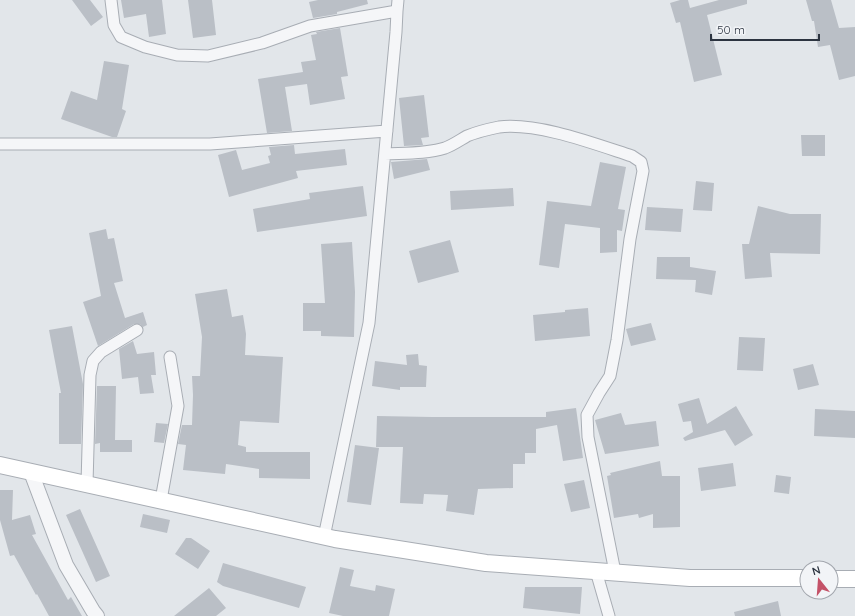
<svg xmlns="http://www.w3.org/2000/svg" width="855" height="616" font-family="Quicksand,sans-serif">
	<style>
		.building { fill: #babfc6 }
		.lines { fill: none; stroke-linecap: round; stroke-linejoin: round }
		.minor-casing { stroke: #a8adb4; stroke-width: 13 }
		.tertiary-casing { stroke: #a8adb4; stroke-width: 16 }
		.secondary-casing { stroke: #a8adb4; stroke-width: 18 }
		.minor { stroke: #f5f6f8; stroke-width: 11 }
		.tertiary { stroke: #f5f6f8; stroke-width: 14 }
		.secondary { stroke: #fff; stroke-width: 16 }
	</style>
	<rect width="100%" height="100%" fill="#e2e6ea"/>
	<!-- building -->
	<path class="building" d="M72,0H90L103,17L91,26Z
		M121,0H162L166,34L149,37L146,14L124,18Z
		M188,0H212L216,35L193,38Z
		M318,0H367L368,4L337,12V14L313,18L309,2Z
		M680,0H688L690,8L719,0H747V4L707,15L722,75L694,82L680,22L676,23L670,3Z
		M806,0H831L839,28L855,27V76L839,80L830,45L818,47L814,21H812Z
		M340,28L348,76L341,77L345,99L310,105L307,84L285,87L292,131L267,133L258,79L303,72L301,62L316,60L311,35L317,34L316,32Z
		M104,61L129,65L122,109L126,111L117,137H112L61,119L71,91L97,100Z
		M424,95L429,137L421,138L423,145L404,146L399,98Z
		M801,135H825V156H802Z
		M294,145L295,154L345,149L347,165L296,171L298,178L229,197L218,155L236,150L242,170L270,163L268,156L271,155L269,147Z
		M427,159L430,170L394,179L391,162Z
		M600,162L626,167L618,209L625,210L622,231L617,230V252L600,253V228L565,224L559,268L539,265L547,201L591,206Z
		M696,181L714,183L712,211L693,210Z
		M363,186L367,216L257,232L253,209L310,199L309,193Z
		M513,188L514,206L451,210L450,191Z
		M758,206L790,214H821L820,254L770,253L772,277L745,279L742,244H749Z
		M647,207L683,209L681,232L645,230Z
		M106,229L108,239L114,238L123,281L114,283L125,318L143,312L147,325L143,327L140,324H134L98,346L83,302L101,296L89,233Z
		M450,240L459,272L418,283L409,251Z
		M352,242L355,292L354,337L321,336V331H303V303H325L321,244Z
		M657,257H690V267L716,271L712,295L695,292L696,280L656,279Z
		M227,289L232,317L243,315L246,334L245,355L283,357L279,423L240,421L238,445L246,447V452H310V479L259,478V469L226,464L225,474L183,470L186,445L178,444L182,425H192L193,395L192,376H200L202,337L195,294Z
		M588,308L590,336L535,341L533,315L565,312V310Z
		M651,323L656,340L631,346L626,329Z
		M72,326L83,384L81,444H59V393H61L49,330Z
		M739,337L765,338L763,371L737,370Z
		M133,341L137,354L154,352L156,375H151L154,393L140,394L138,377L122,379L119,349Z
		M418,354L419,365L427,366L426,387H400V390L372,386L375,361L407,365L406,355Z
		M813,364L819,385L798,390L793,369Z
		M97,386H116L115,440H132V452H100V443L95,444Z
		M699,398L707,424L736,406L753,435L735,446L725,430L685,441L683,438L693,432L691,421L683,422L678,404Z
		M576,408L583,458L563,461L557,425L536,429V453H525V464H513V488L478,489L474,515L446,511L448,495L424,494L423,504L400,503L403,447H376L377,416L432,417H546V412Z
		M815,409L855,411V438L814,436Z
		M621,413L625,425L656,421L659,446L605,454L595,420Z
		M156,423L168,424L164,443L154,442Z
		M355,445L379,448L371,505L347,502Z
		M660,461L662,476H680V527L653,528V514L639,518L638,514L614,518L607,476L611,475L610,473Z
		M733,463L736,486L701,491L698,468Z
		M776,475L791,477L789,494L774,492Z
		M584,480L590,508L571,512L564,484Z
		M0,490H13L12,520L30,515L36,534L32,535L68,600L71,597L82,616H49L37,594L36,595L14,555L10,556L0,520Z
		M80,509L110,576L96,582L66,515Z
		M143,514L170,520L167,533L140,527Z
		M186,538H191L210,551L198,569L175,554Z
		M223,563L306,587L299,608L223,586L217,582Z
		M340,567L354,570L350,586L375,591L376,585L395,589L389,616H343L329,613Z
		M525,587H582L580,614L523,608Z
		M209,588L226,608L216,616H174Z
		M778,601L781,616H735L734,612Z"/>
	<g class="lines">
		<!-- minor casing -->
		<g class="minor-casing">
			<path id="minor" d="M111,0L114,25L121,37L145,47L177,55L208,56L262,43L310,26L397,11L396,32L369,323L324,537
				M397,11L398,0
				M0,144H210L387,131
				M385,154C405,153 426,154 445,148C453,145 460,140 467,136C477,132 489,129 499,127C537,122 595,144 632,156L641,162L643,171L630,239L617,340L610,376L599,393L587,415L588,437L615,572
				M87,484L90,375L93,361L101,352L137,330
				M161,500L178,406L170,357
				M596,571L609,616"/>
		</g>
		<!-- tertiary casing -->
		<g class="tertiary-casing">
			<path id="tertiary" d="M31,472L66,565L93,611L97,616"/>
		</g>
		<!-- secondary casing -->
		<g class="secondary-casing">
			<path id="secondary" d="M0,465L335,539L486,563L690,578H807
				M831,579H855"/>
		</g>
		<!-- minor -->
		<use href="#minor" class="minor"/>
		<!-- tertiary -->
		<use href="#tertiary" class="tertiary"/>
		<!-- secondary -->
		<use href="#secondary" class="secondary"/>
	</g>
	<!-- north arrow -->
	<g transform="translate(819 580) rotate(343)"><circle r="19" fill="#f2f4f7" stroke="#a3a7ae"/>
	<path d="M0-3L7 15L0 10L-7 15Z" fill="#c45268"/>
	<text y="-6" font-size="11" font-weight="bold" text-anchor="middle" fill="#2c3440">N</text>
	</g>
	<!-- scale -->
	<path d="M711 34v6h108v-6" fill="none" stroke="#2c3440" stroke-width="2"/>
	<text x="717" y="34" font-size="12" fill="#2c3440" stroke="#f2f4f7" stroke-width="3" paint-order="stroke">50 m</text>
</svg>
